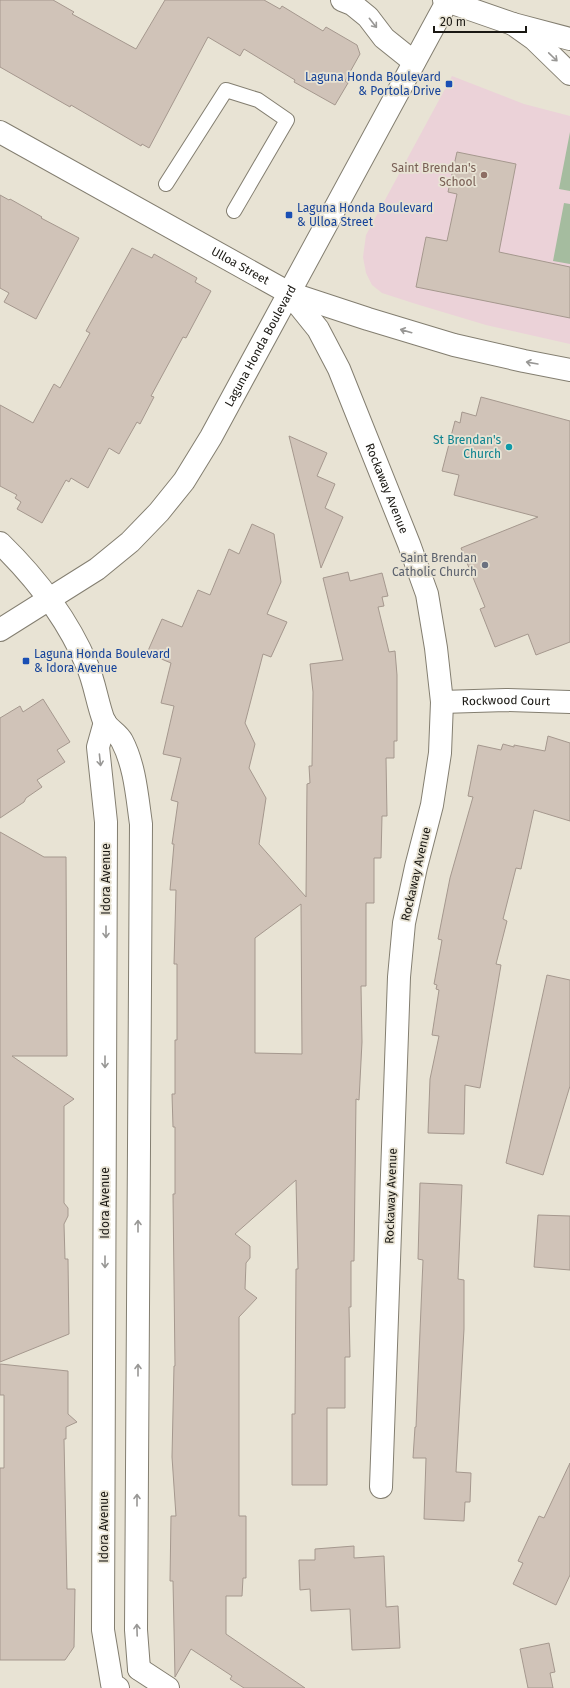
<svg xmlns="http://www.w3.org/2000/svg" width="570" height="1688" font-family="'Fira Sans',sans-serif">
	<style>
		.education { fill: #ebd2d8 }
		.green { fill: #a5bc9f }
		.building { fill: #d0c3b8; stroke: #a5988e; fill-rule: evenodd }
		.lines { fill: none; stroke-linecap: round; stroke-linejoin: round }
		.service-casing { stroke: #837e70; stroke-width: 16 }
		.minor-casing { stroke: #837e70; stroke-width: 24 }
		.tertiary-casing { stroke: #837e70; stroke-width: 24 }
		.primary-casing { stroke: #837e70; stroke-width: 24 }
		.service { stroke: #fff; stroke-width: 14 }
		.minor { stroke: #fff; stroke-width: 22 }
		.tertiary { stroke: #fff; stroke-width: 22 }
		.primary { stroke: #fff; stroke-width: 22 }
		.oneway { stroke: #989795 }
		.transit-dot { fill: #1a4fb4; stroke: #e8e3d4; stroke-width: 1.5 }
		.education-dot { fill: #8d6e63; stroke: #e8e3d4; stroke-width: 1.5 }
		.culture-dot { fill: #0f9aa8; stroke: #e8e3d4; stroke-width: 1.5 }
		.worship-dot { fill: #6b7280; stroke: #e8e3d4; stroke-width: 1.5 }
		.labels { text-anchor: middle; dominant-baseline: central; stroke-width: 3.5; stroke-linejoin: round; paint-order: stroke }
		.transit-label { font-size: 12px; fill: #164399; stroke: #e8e3d4; text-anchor: start }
		.education-label { font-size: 12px; fill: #785e54; stroke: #e8e3d4; text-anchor: end }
		.street-label { font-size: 12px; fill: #1a1813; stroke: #e8e3d4 }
		.culture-label { font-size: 12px; fill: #0d838f; stroke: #e8e3d4; text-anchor: end }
		.worship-label { font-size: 12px; fill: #5b616d; stroke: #e8e3d4; text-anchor: end }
	</style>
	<rect width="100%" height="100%" fill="#e8e3d4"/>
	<!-- education -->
	<path class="education" d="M452,76L524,104L570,116V344L486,325L416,304L382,293L372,285L366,273L363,257L366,235Z"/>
	<!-- green -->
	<path class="green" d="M570,132V191L559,189Z
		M564,203L570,204V264L553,261Z"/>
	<!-- building -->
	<path class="building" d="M0,0H53L74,12L72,14L136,49L165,0H264L280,9L282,6L323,31L326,27L357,45L360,54L345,81L348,83L335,105L294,82L295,80L244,49L240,56L208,37L149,148L142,144L141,146L71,105L70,107L0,67Z
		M457,152L516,164L499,252L570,267V318L416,287L426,237L447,241L457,194L448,192Z
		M0,195L9,200L10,199L42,217L41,218L79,238L36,319L4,302L9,293L0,288Z
		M132,248L152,258L154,254L197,278L195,282L211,291L186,338L183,337L151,396L154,397L140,424L137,422L119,454L109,448L88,488L71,478L69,482L66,480L42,523L17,509L21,502L15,498L17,495L0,486V405L33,423L54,384L60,388L90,333L86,331Z
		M481,397L570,421V642L536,655L528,634L495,647L480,609L485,607L461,548L538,517L454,495L459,475L442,471L455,421L460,423L462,412L476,416Z
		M289,436L327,453L317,476L335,484L325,508L343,517L321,568Z
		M252,524L274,534L281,582L267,614L287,622L271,657L263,654L245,723L255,744L249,768L266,798L259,844L306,897L307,784L310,783L309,766H312L313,692L310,664L343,660L323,578L348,572L350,581L382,573L388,596L382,597L384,606L378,607L389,652L395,651L397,675V741H394V758H386L387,816H382L381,858H374V903H366V986H361L362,1042L359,1100L356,1099L354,1261H351V1307H349L350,1357H345V1408H327V1485H292V1414H295L296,1269H298L296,1180L235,1234L250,1246V1258L246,1263L245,1289L257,1298L239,1317V1516H246V1578H243L242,1596H226V1634L305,1688H244L230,1679L232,1676L191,1649L175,1677L173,1581H170L171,1516H176L172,1457L174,1366H175L173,1194H175V1127H173L172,1094H175V1040H177V964H174L176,890H170L174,844H172L178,802L171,800L181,758L163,754L174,706L161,703L171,663L147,653L162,619L182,627L198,590L210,595L229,549L239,554ZM301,904L302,1054L255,1053V938Z
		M43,699L70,742L57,750L65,762L37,780L42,787L26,798L24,802L0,818V718L20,706L23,712Z
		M548,736L570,743V821L534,810L521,869L516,868L503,919L507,921L496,964L501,965L480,1088L465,1085L464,1134L428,1133L430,1079L439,1036L432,1035L439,990L436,989L437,985L434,984L442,940L438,939L450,878L473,797L468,796L478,745L501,750L503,744L514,747V745L545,751Z
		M0,832L44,857H66L67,1056H12L74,1099L64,1106V1203L68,1208V1216L64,1224L65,1259H68L69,1334L0,1362Z
		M547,975L570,980V1086L543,1175L506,1163Z
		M420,1183L462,1185L458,1279L464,1280V1329L456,1472L471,1473L470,1502H465L464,1521L424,1519L426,1458H413L415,1427H416L423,1260L418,1259Z
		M538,1215L570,1216V1270L534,1267Z
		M0,1364L68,1371V1414L77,1422L66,1427V1439H64L67,1589H75L74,1647L65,1660H0V1468H4V1395H0Z
		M570,1463V1575L556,1605L513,1584L523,1563L518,1561L539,1516L544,1518Z
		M354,1546V1558L384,1556L386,1607L398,1606L400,1648L352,1650L350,1609L311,1611L310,1589L300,1590L299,1560H315V1549Z
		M549,1643L555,1672L550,1673L553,1688H528L520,1649Z"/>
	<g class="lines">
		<!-- service casing -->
		<g class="service-casing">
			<path id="service" d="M166,184L226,90L258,100L287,120L234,211"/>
		</g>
		<!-- minor casing -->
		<g class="minor-casing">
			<g id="minor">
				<path d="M342,0L352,4L368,17L384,38L414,62"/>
				<path d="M513,24L534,39L570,74"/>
				<path id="s1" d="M0,132L289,293L368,319L454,345L524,361L570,370"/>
				<path id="s2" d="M289,293L318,329L339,369L409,544L427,594L436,648L442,702L440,753L432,805L416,867L404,923L399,977L381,1487"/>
				<path d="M0,543C36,578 67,618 87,665C95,683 97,703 104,721C108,729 118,733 122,741C135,766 137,796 141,824L136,1630L139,1669"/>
				<path id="s3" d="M442,702L506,700L570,702"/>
				<path d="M105,722L98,747L106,822L103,1630L112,1684L118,1688"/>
				<path d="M139,1669L168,1688"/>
			</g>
		</g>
		<!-- tertiary casing -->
		<g class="tertiary-casing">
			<g id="tertiary">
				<path id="s4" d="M0,630L97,569L130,542L159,512L184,481L211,437L448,0"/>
			</g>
		</g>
		<!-- primary casing -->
		<g class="primary-casing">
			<path id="primary" d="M444,0L513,24L570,39"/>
		</g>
		<!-- service -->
		<use href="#service" class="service"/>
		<!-- minor -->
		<use href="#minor" class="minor"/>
		<!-- tertiary -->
		<use href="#tertiary" class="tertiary"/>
		<!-- primary -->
		<use href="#primary" class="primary"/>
	</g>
	<!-- one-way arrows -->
	<defs><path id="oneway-shaft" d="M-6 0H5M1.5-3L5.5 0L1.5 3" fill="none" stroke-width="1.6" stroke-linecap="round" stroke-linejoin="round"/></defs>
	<g class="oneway">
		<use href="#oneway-shaft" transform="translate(373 23) rotate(52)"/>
		<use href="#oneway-shaft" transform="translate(553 57) rotate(44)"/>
		<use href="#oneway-shaft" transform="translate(406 331) rotate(-164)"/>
		<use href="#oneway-shaft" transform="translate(532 363) rotate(-170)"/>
		<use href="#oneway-shaft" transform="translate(100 760) rotate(84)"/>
		<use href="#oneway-shaft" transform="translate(106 932) rotate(90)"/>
		<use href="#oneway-shaft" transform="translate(105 1062) rotate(90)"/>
		<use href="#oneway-shaft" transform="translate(138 1226) rotate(-90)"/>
		<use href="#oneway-shaft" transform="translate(105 1262) rotate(90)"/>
		<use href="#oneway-shaft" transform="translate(138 1370) rotate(-90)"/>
		<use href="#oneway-shaft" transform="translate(137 1500) rotate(-90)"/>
		<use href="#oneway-shaft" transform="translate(137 1630) rotate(-92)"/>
	</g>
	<!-- markers -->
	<g class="transit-dot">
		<rect x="445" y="80" width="8" height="8" rx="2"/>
		<rect x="285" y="211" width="8" height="8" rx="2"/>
		<rect x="22" y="657" width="8" height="8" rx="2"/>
	</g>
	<circle class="education-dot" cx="484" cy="175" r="4"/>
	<circle class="culture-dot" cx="509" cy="447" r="4"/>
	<circle class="worship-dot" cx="485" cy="565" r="4"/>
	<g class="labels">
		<!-- transit labels -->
		<g class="transit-label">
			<text x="441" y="77" text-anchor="end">Laguna Honda Boulevard<tspan x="441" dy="14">&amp; Portola Drive</tspan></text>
			<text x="297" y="208">Laguna Honda Boulevard<tspan x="297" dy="14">&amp; Ulloa Street</tspan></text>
			<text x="34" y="654">Laguna Honda Boulevard<tspan x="34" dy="14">&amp; Idora Avenue</tspan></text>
		</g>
		<!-- education labels -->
		<g class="education-label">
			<text x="476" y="168">Saint Brendan's<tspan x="476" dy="14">School</tspan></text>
		</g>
		<!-- street labels -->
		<g class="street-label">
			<text stroke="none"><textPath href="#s1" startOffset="275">Ulloa Street</textPath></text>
			<text stroke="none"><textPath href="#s4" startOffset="394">Laguna Honda Boulevard</textPath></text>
			<text stroke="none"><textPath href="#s2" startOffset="220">Rockaway Avenue</textPath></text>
			<text stroke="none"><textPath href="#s3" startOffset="64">Rockwood Court</textPath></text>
			<text transform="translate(416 874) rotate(-77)">Rockaway Avenue</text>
			<text transform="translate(106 879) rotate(-90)">Idora Avenue</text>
			<text transform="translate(391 1196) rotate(-88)">Rockaway Avenue</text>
			<text transform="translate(105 1203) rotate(-90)">Idora Avenue</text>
			<text transform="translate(104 1527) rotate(-90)">Idora Avenue</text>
		</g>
		<!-- culture labels -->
		<g class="culture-label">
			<text x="501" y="440">St Brendan's<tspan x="501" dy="14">Church</tspan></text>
		</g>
		<!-- worship labels -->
		<g class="worship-label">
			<text x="477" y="558">Saint Brendan<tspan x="477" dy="14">Catholic Church</tspan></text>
		</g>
	</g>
	<!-- scale -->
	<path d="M434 26v6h92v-6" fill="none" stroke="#1a1813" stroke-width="2"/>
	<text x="440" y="26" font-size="12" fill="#1a1813" stroke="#e8e3d4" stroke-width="3" paint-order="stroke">20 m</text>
</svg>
